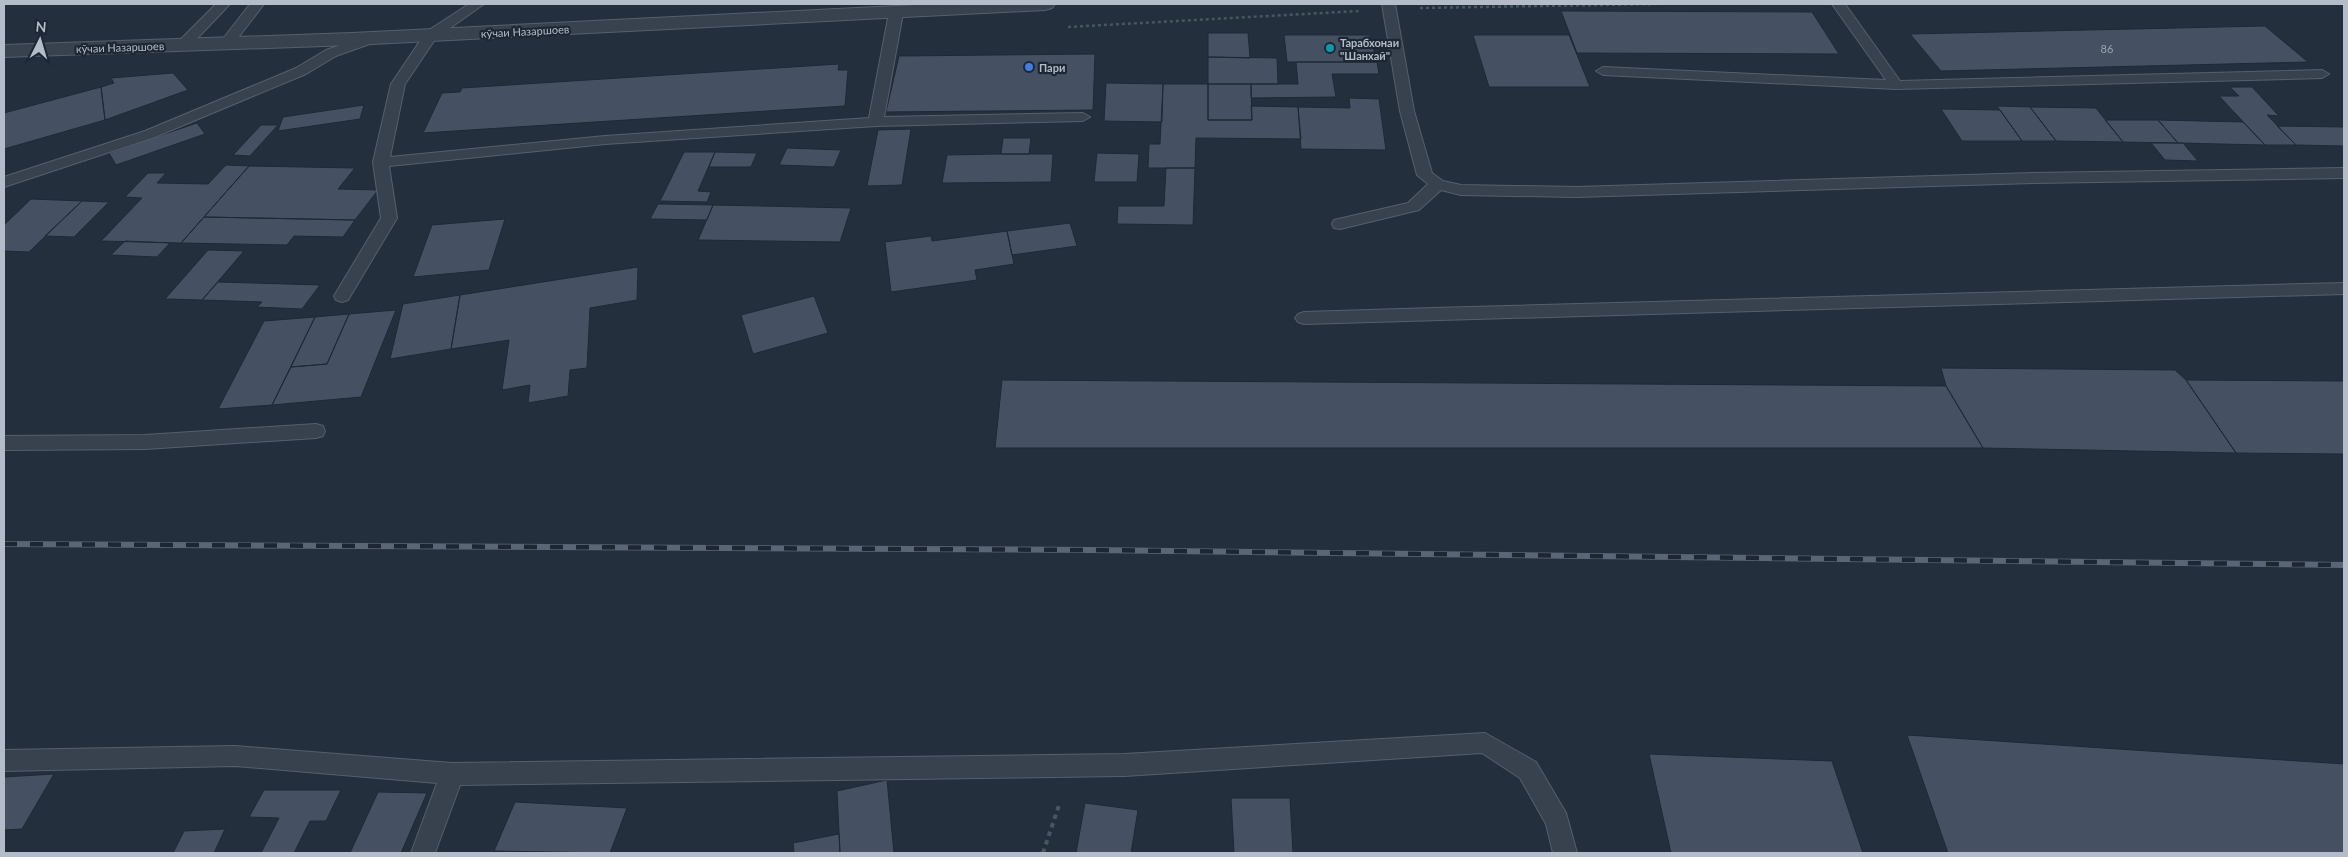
<svg xmlns="http://www.w3.org/2000/svg" width="2348" height="857" font-family="Lato,sans-serif">
	<style>
		.building { fill: #455162; stroke: #1f2835 }
		.lines { fill: none; stroke-linecap: round; stroke-linejoin: round }
		.service-casing { stroke: #565f6c; stroke-width: 2 }
		.minor-casing { stroke: #565f6c; stroke-width: 2 }
		.path-far1 { stroke: #44595c; stroke-width: 2.5; stroke-dasharray: 3 3; stroke-linecap: butt }
		.path { stroke: #44595c; stroke-width: 4; stroke-dasharray: 4.5 4.5; stroke-linecap: butt }
		.service { fill: #38414e; fill-rule: evenodd }
		.minor { fill: #38414e; fill-rule: evenodd }
		.rail-casing { stroke: #5a6575; stroke-width: 6 }
		.rail { stroke: #1d2633; stroke-width: 4.5; stroke-dasharray: 13; stroke-linecap: butt }
		.culture-dot { fill: #0f9aa8; stroke: #1d2633; stroke-width: 2 }
		.shop-dot { fill: #3f7fe0; stroke: #1d2633; stroke-width: 2 }
		.labels { text-anchor: middle; dominant-baseline: central; stroke-width: 4.5; stroke-linejoin: round; paint-order: stroke }
		.far-street-label { font-size: 11px; fill: #b4bcc9; stroke: #1d2633 }
		.far-poi-label { font-size: 11px; font-weight: bold; fill: #b4bcc9; stroke: #1d2633; text-anchor: start }
		.number-label { font-size: 11px; fill: #98a1af }
	</style>
	<rect width="100%" height="100%" fill="#242f3e"/>
	<!-- building -->
	<path class="building" d="M1561,11L1812,12L1839,54L1577,53Z
		M2265,26L2308,62L1941,71L1910,34Z
		M1208,33H1248L1250,58L1208,57Z
		M1284,35H1370L1377,62H1287Z
		M1473,35H1569L1590,87H1489Z
		M1095,54L1093,110L886,112L899,56Z
		M1208,57L1277,58L1278,84H1208Z
		M1296,62H1377L1379,74H1332L1336,97L1251,98V84H1298Z
		M839,64L838,70H848L845,106L423,133L442,93L460,92L462,88Z
		M173,73L188,90L105,120L101,87L114,83L111,78Z
		M1106,83L1163,84L1162,122L1104,121Z
		M1163,84H1208V120H1252L1251,106L1298,107L1301,139L1196,138L1195,168H1148L1149,144H1160Z
		M1208,84H1251L1252,120H1208Z
		M101,87L105,120L4,149V113Z
		M2230,87H2252L2279,116L2267,115L2296,145H2265L2219,96H2239Z
		M1349,98L1379,99L1386,150L1301,149L1298,107L1350,108Z
		M364,105L360,119L278,131L283,117Z
		M1997,106L2030,107L2056,141H2022Z
		M2030,107L2096,108L2123,142L2056,141Z
		M1941,109L2000,110L2022,141H1962Z
		M2105,120H2158L2178,143L2123,142Z
		M2158,120L2243,122L2265,145L2178,143Z
		M197,123L205,134L116,165L109,153Z
		M261,125H278L250,156L233,155Z
		M2277,126L2344,127V146L2296,145Z
		M911,129L902,185L867,186L878,130Z
		M1003,138H1031L1029,154H1001Z
		M2151,143H2183L2198,161L2165,160Z
		M787,148L841,150L834,167L779,165Z
		M684,152H715L698,191L711,192L707,202L660,201Z
		M715,152L757,153L751,167H709Z
		M1097,153L1139,154L1137,182H1094Z
		M1001,154H1053L1051,182L942,183L947,155Z
		M226,165L249,166L181,243L101,241L142,198L125,197L148,173H166L157,183L208,184Z
		M249,166L355,168L338,189L378,190L355,220L204,217Z
		M1166,168H1195L1193,225L1117,224L1118,206H1164Z
		M31,199L82,201L29,252L4,251V225Z
		M82,201L109,202L74,237L45,236Z
		M658,204L713,205L707,220L650,219Z
		M713,205L851,208L840,242L698,240Z
		M204,217L355,220L343,237L294,236L287,245L181,243Z
		M505,219L489,270L413,277L432,225Z
		M1070,223L1077,246L1012,255L1007,231Z
		M1007,231L1014,264L975,270L977,280L891,292L885,242L931,236L932,241Z
		M125,241L170,243L157,257L111,255Z
		M208,250L244,251L202,300L165,299Z
		M638,267L637,300L590,308L587,368L570,370L568,396L528,403L530,385L502,390L509,340L451,349L460,295Z
		M218,282L320,285L302,309L257,307L262,302L202,300Z
		M460,295L451,349L390,359L403,304Z
		M814,296L828,333L753,354L741,315Z
		M396,310L361,397L272,405L291,367L327,364L349,314Z
		M349,314L327,364L291,367L315,317Z
		M315,317L272,405L218,409L264,321Z
		M1941,368L2175,370L2186,380L2236,453L1983,448L1946,386Z
		M1002,380L1946,386L1983,448H995Z
		M2186,380L2344,381V454L2236,453Z
		M1907,735L2344,764V853H1948Z
		M1649,754L1832,761L1863,853H1671Z
		M54,774L22,829L4,830V777Z
		M887,780L894,853H840L837,791Z
		M264,790H341L326,821H310L294,853H261L279,818L249,817Z
		M378,792L427,793L401,853H350Z
		M1231,798H1290L1293,853H1234Z
		M515,802L627,808L610,853L494,851Z
		M1085,803L1138,810L1131,853H1076Z
		M225,829L214,853H173L184,831Z
		M839,834L840,853H794L793,843Z"/>
	<g class="lines">
		<!-- service casing -->
		<g class="service-casing">
			<path id="service" d="M216,4H230L188,48H178L176,45L178,42Z
				M250,4H264L231,47H221L219,44Z
				M469,4H484L436,38L405,84L390,157L605,136L869,118L889,13L896,9L903,13L884,117L1083,113L1090,117L1083,121L876,126L605,144L389,166L397,218L348,300L342,302L336,300L334,296L381,218L373,162L391,84L426,32Z
				M1382,4H1395L1414,111L1432,173L1443,181L1461,185L1576,187L2033,173L2344,168V178L2033,183L1576,197L1461,195L1441,190L1419,210L1340,229L1334,228L1332,224L1334,220L1408,203L1428,184L1417,175L1400,111Z
				M1832,4H1845L1900,81L2322,70L2329,74L2322,78L1896,89L1603,75L1596,71L1603,67L1886,80Z
				M373,34L380,38L378,41L336,56L306,74L155,137L4,187V177L145,131L296,68L326,50Z
				M2344,283V294L1304,324L1298,322L1295,318L1298,314L1304,312L1434,308Z
				M316,424L323,426L325,431L323,436L316,438L145,449L4,450V436L145,435Z
				M1485,733L1536,762L1566,813L1577,853H1553L1546,824L1520,778L1482,753L1124,776L460,785L435,853H411L437,783L235,766L4,771V750L235,746L452,763L1124,754Z"/>
		</g>
		<!-- minor casing -->
		<g class="minor-casing">
			<path id="minor" d="M936,4H1055L1052,8L1045,10L352,45L4,57V45L352,33Z"/>
		</g>
		<!-- path-far1 -->
		<path class="path-far1" d="M1420,8L1659,4
			M1068,27L1359,11"/>
		<!-- path -->
		<path class="path" d="M1043,853L1060,802"/>
		<!-- service -->
		<use href="#service" class="service"/>
		<!-- minor -->
		<use href="#minor" class="minor"/>
		<!-- rail casing -->
		<g class="rail-casing">
			<path id="rail" d="M4,544L1091,550L2344,565"/>
		</g>
		<!-- rail -->
		<use href="#rail" class="rail"/>
	</g>
	<!-- markers -->
	<circle class="culture-dot" cx="1330" cy="48" r="5"/>
	<circle class="shop-dot" cx="1029" cy="67" r="5"/>
	<g class="labels">
		<!-- far-street labels -->
		<g class="far-street-label">
			<text transform="translate(525 31) rotate(-3)">кӯчаи Назаршоев</text>
			<text transform="translate(120 47) rotate(-2)">кӯчаи Назаршоев</text>
		</g>
		<!-- far-poi labels -->
		<g class="far-poi-label">
			<text x="1340" y="42">Тарабхонаи<tspan x="1340" dy="13">"Шанхай"</tspan></text>
			<text x="1039" y="67">Пари</text>
		</g>
		<!-- number labels -->
		<g class="number-label">
			<text x="2107" y="48">86</text>
		</g>
	</g>
	<!-- border -->
	<rect width="2348" height="857" fill="none" stroke="#b4bcc9" stroke-width="10"/>
	<!-- north arrow -->
	<g transform="translate(40 40) rotate(5)" stroke="#1d2633" stroke-width="4" paint-order="stroke">
	<path d="M0-4L9 19L0 12L-9 19Z" fill="#b4bcc9"/>
	<text y="-8" font-size="14" font-weight="bold" text-anchor="middle" fill="#b4bcc9">N</text>
	</g>
</svg>
